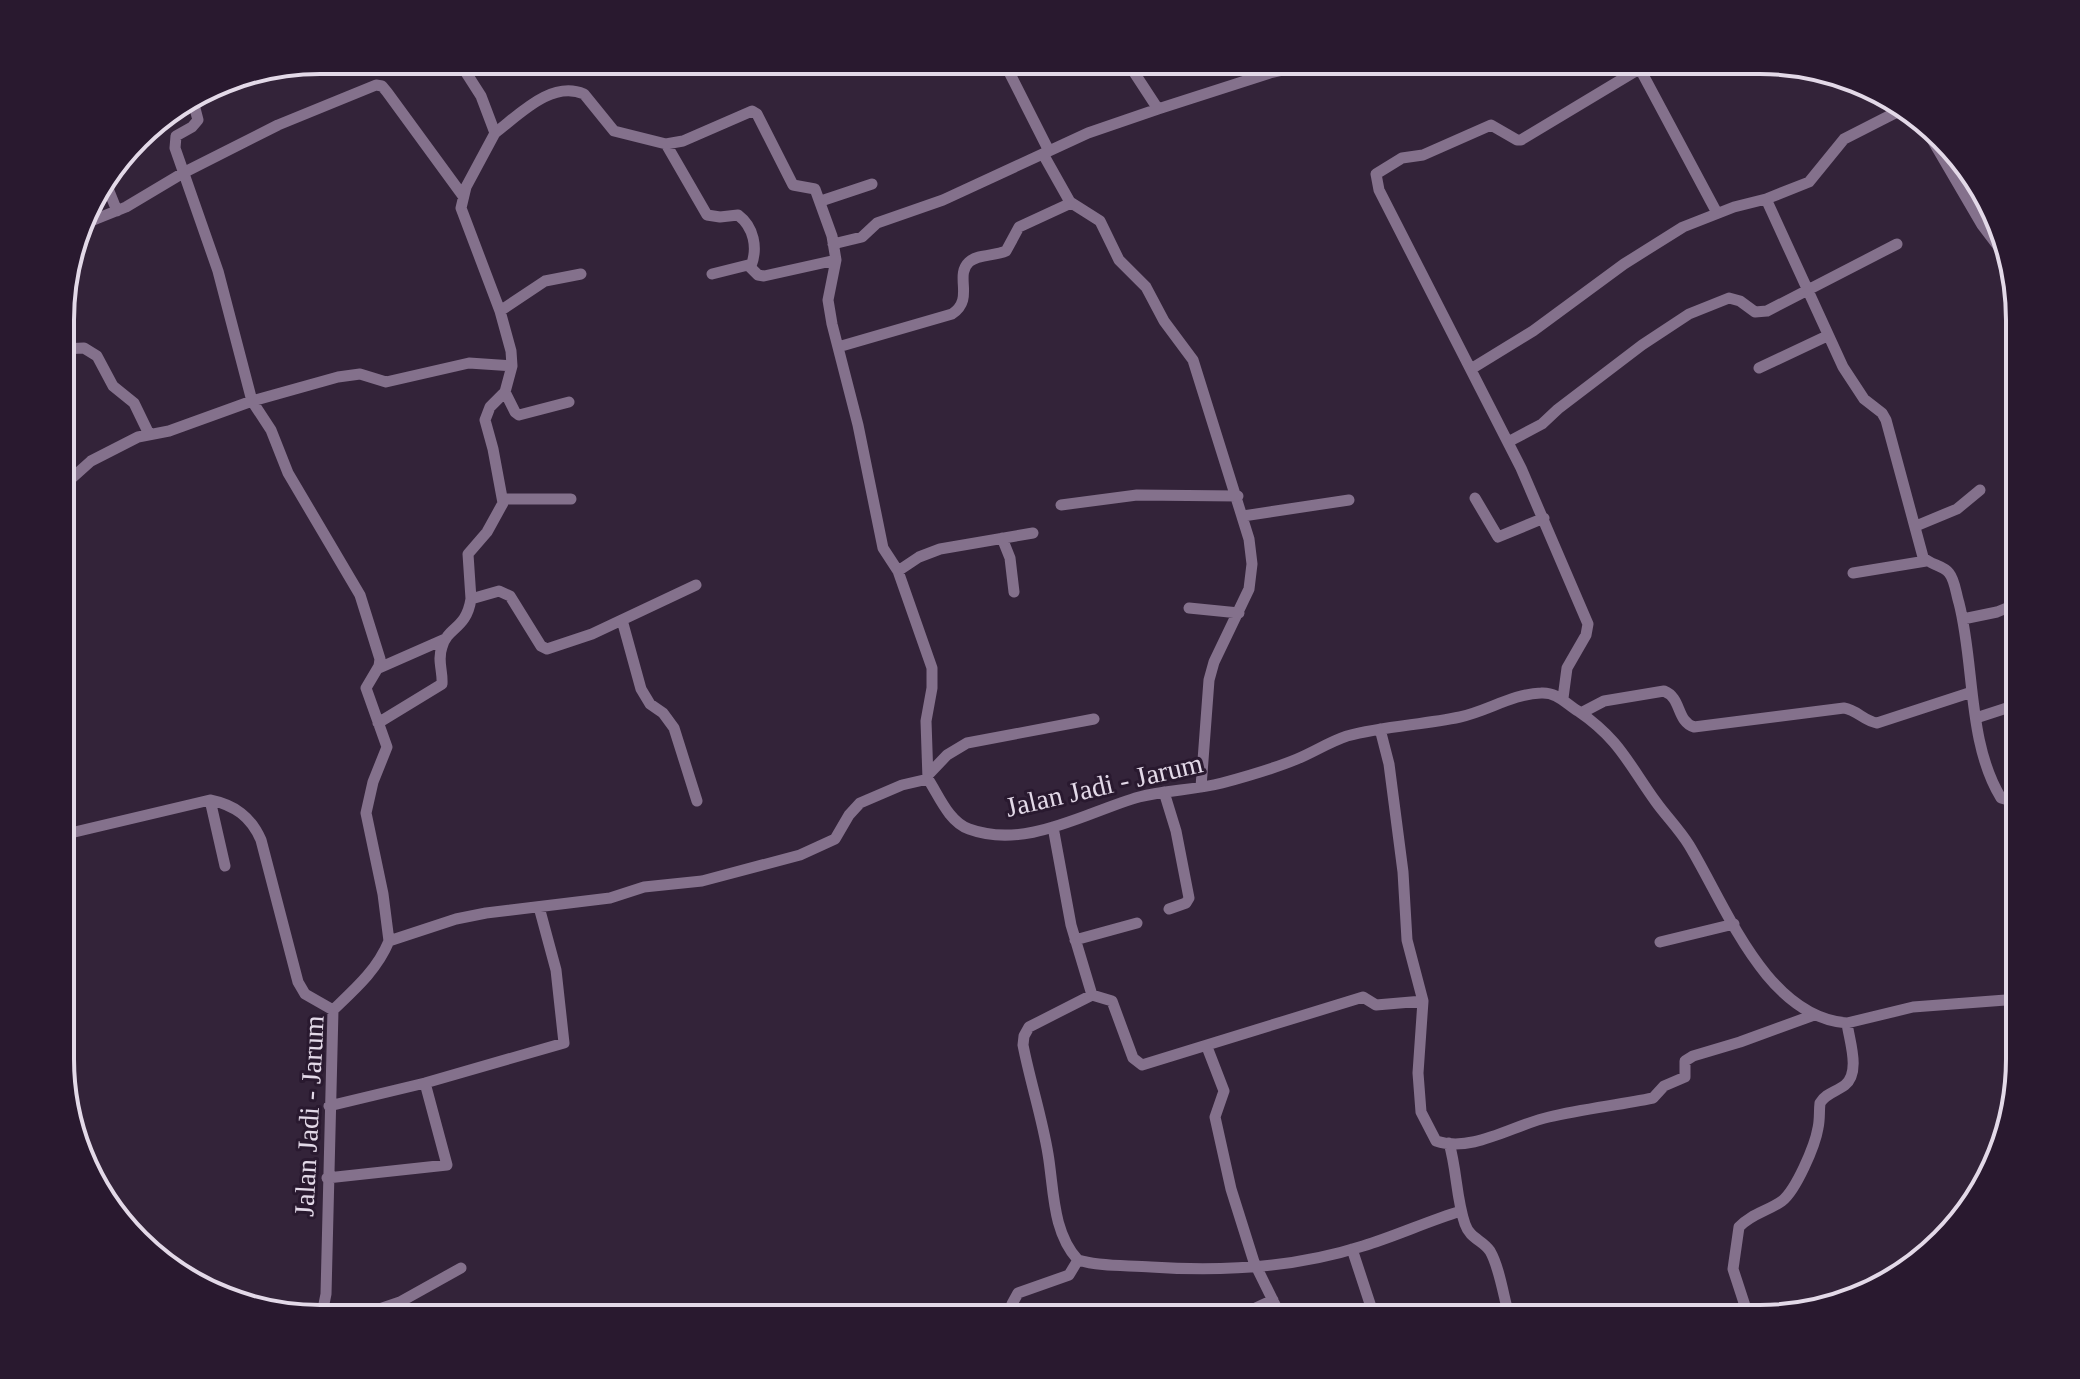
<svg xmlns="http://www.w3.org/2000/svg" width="2080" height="1379" font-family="'Times New Roman',serif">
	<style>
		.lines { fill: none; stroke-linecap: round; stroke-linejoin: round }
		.minor { stroke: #84718c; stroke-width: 11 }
		.labels { text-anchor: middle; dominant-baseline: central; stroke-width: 6; stroke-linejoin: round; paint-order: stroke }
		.street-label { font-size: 28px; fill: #e3d9e8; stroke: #29192f }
		.rim { fill: none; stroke: #e3d9e8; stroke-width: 4 }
	</style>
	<rect width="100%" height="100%" fill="#332339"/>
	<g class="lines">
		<!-- minor -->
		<path class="minor" d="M458,60L481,96L495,133C519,115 551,80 584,94L614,131L666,144L683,141L752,111L757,114L793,185L815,189L832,236L836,260L828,300L832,324L858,425L883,548L898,571L932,668V688L926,721L928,779
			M1003,60L1049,151
			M1640,69L1717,213
			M1270,73L1328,60
			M192,97L198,120L192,127L176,136L175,148L218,271L252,401L271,430L288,473L360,595L380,659L379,666L366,688L387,747L373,782L366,813L383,894L389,941
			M1909,108L1893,114L1844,139L1809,182L1766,199L1843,367L1864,399L1882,413L1886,420L1923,557C1930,565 1943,565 1949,573C1955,580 1956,594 1959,603C1975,665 1967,742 2001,798L2019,803
			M1158,109L1270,73L1266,60
			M1923,124L1982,225L2004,254
			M495,133L466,187L461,208L500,311L511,351L512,366L505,392L490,407L485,420L493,449L503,503L487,532L468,554L471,599L499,591L510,596L541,646L547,649L592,634L696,585
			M666,144L707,215L720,217L738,215C754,227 758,248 751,266
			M1043,154L1070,202L1100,221L1119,260L1146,287L1164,321L1193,360L1249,539L1252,564L1249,589L1214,662L1209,680L1201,787
			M105,181L117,211
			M821,201L872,184
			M81,225L126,207L183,173L278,125L376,85L382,86L387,92L463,196
			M833,244L862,237L877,223L943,200L1088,133L1158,109L1126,60
			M712,274L748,265L758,275L764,276L836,260
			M500,311L545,281L581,274
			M838,347L952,314C975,299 954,276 969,262C978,254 995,256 1006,251L1019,227L1071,203
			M62,349L84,348L97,356L113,386L134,403L149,434
			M1759,368L1827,336
			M1471,369L1533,331L1624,264L1683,227L1734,207L1766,199
			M505,392L515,412L519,415L569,402
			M1508,442L1542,424L1558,409L1642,345L1689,314L1729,298L1740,301L1755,312L1767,311L1897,244
			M62,487L91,461L138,437L169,431L252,401L338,377L360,374L386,382L469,363L512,366
			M1475,498L1498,537L1544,518
			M503,499H571
			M1061,505L1137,495L1238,496
			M1243,516L1349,500
			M1916,526L1957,509L1980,490
			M1002,538L1010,558L1014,592
			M898,571L919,557L940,549L1033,533
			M1853,573L1926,561
			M1189,608L1239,613
			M1963,619L1997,612L2019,603
			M622,620L641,689L650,704L663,713L674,728L697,801
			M379,668L445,639
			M1563,698L1567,668L1586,635L1588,624L1521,468L1379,190L1376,174L1402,158L1423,155L1491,125L1517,140H1521L1654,60
			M1581,713L1604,701L1664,691C1682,698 1676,721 1694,727L1844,708C1857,710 1864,721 1877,723L1972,692
			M1976,718L2019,704
			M378,723L442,684C443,671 437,660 442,647C448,626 466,630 471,599
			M1380,729L1389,764L1403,872L1407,940L1423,1001L1418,1073L1421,1112L1436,1141C1473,1153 1513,1125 1549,1117C1583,1109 1619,1105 1653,1098L1664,1086L1685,1077V1061L1693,1056L1740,1042L1814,1015
			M928,775L947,755L967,743L1094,719
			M1164,792L1176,831L1189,898L1186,903L1169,909
			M210,800L225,866
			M1053,827L1071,925L1092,995L1029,1027L1024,1036L1023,1045C1030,1081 1042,1117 1048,1154C1054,1189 1052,1232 1078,1260C1101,1267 1128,1265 1151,1267C1223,1272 1294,1268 1363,1246C1396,1236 1428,1221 1461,1211
			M62,835L210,800C235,805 251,817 261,840L298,982L305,994L333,1010
			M1075,940L1137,923
			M1660,942L1734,924
			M1092,995L1112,1001L1133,1058L1142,1065L1363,997L1376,1005L1423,1001
			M1207,1047L1224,1091L1215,1117L1231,1189L1254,1262L1282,1319
			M329,1106L425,1083L564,1043L556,970L539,907
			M1449,1143C1457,1170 1456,1198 1465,1224C1470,1239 1483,1240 1490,1251C1500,1268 1504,1300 1510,1319
			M327,1178L447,1165L425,1083
			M1352,1249L1375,1319
			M1827,1303L1838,1299
			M1749,1318L1733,1269L1739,1227C1751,1214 1768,1211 1782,1201C1796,1190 1815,1146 1818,1128C1820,1120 1819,1111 1820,1103C1826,1093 1836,1092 1845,1085C1861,1072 1849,1040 1847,1023
			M321,1319L326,1294L333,1010C355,989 377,970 389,941L456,919L486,913L610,898L644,887L702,881L800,855L835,839L849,815L860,803L902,785L928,779C939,796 949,822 969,829C1026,850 1086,812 1139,797C1166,790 1195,790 1222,783C1248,776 1273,769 1297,759C1314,752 1329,742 1347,736C1384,726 1422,725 1460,717C1488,711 1512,694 1541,693C1557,692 1565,703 1578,711C1619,739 1628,763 1656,802C1666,816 1679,829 1689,845C1726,906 1766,1017 1847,1023L1913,1007L2019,999
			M350,1319L400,1302L461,1268
			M1014,1319L1012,1304L1018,1293L1069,1275L1078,1260
			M1232,1319L1273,1300"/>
	</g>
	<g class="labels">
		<!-- street labels -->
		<g class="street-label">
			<text transform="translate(1104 785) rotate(-13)">Jalan Jadi - Jarum</text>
			<text transform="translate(309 1116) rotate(-87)">Jalan Jadi - Jarum</text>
		</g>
	</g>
	<!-- crop -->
	<path d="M0 0H2080V1379H0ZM320 74H1760A246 246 0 0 1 2006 320V1059A246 246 0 0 1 1760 1305H320A246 246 0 0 1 74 1059V320A246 246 0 0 1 320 74Z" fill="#29192f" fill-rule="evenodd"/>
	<path class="rim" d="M320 74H1760A246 246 0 0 1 2006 320V1059A246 246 0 0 1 1760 1305H320A246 246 0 0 1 74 1059V320A246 246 0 0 1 320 74Z"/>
</svg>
